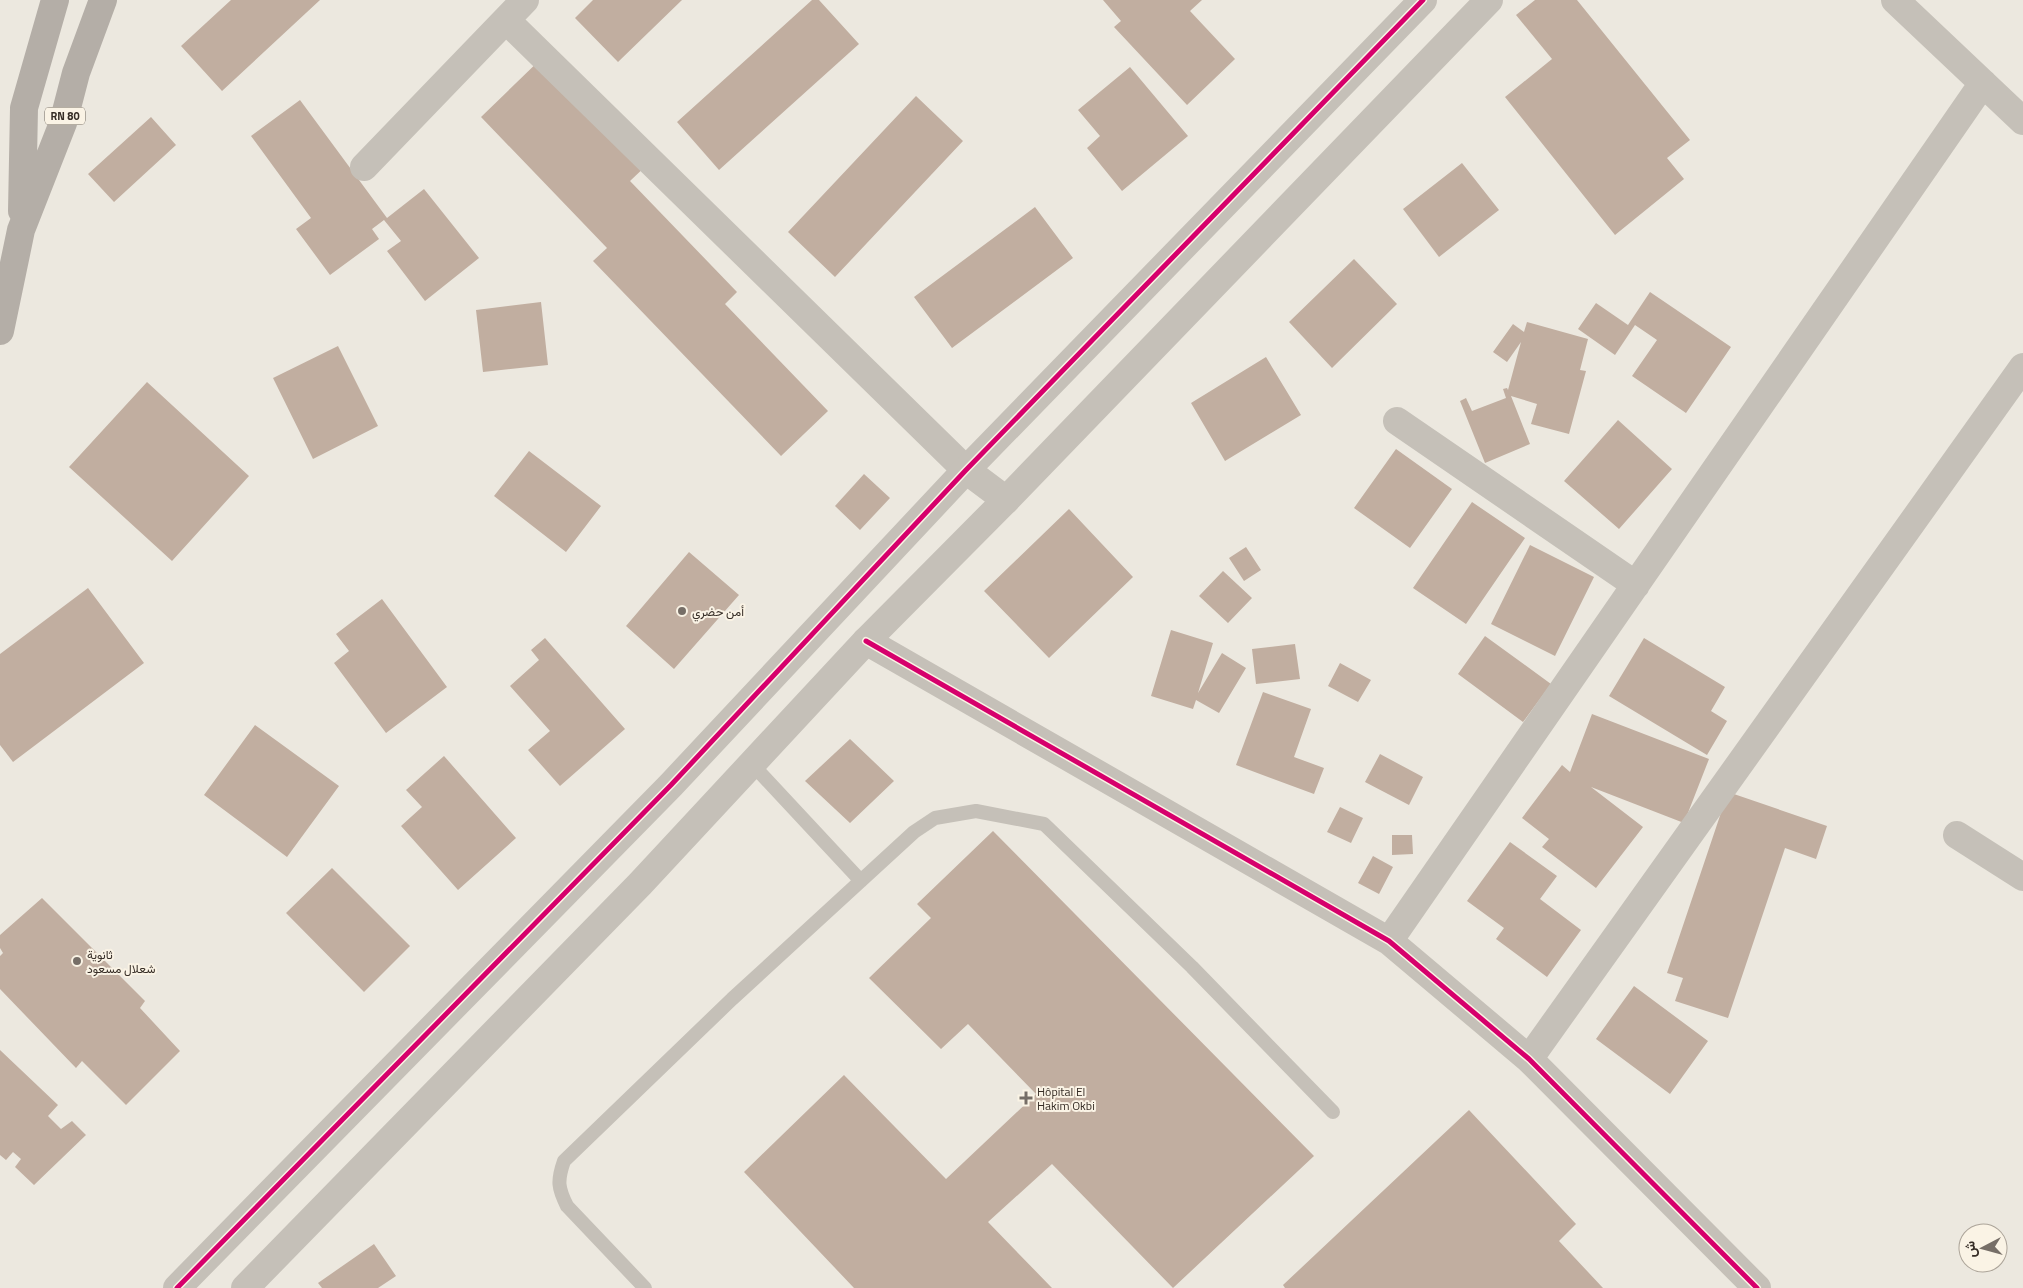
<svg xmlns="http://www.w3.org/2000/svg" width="2023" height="1288" font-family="'Titillium Web',Vazirmatn,sans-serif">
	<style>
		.building { fill: #c1aea0 }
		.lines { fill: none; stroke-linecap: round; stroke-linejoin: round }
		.service { stroke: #c5c0b8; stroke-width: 14 }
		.minor { stroke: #c5c0b8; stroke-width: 28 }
		.tertiary { stroke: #c5c0b8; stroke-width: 28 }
		.primary { stroke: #b4aea7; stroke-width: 28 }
		.cycleway-casing { stroke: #faf3e5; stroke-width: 8 }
		.cycleway { stroke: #d6006c; stroke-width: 5 }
		.poi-dot { fill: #766e67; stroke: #faf3e5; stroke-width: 2 }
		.labels { text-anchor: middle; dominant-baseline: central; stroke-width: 4; stroke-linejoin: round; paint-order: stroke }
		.shield { fill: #faf3e5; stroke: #71685f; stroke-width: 1 }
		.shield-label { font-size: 11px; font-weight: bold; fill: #362d26 }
		.poi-label { font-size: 12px; fill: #362d26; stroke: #faf3e5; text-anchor: start }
	</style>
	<rect width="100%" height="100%" fill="#ece8df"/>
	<!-- building -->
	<path class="building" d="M231,0H320L222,91L181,46Z
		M593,0H682L618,62L575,18Z
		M812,0H819L859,44L719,170L677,122Z
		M1103,0H1202L1190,11L1235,59L1187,105L1114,27L1121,21Z
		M1535,0H1577L1690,140L1667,158L1684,179L1615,235L1505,97L1552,59L1516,15Z
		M545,55L649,163L630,181L737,292L725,304L828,411L781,456L593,261L607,248L481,117Z
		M1130,67L1188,136L1122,191L1087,148L1100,136L1078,110Z
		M916,96L963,141L835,277L788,232Z
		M300,100L387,218L424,189L479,258L425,301L387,251L401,241L384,220L372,229L379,239L330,275L296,229L311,218L251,136Z
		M151,117L176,145L114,202L88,174Z
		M1462,163L1499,210L1439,257L1403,209Z
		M1035,207L1073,258L952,348L914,297Z
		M1354,259L1397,304L1332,368L1289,322Z
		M1650,292L1731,347L1686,413L1632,376L1657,340L1635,325L1615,355L1578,329L1596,303L1628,325Z
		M541,302L548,365L483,372L476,310Z
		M1527,322L1588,339L1580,370L1586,371L1569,434L1531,424L1537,404L1511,396L1530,444L1485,463L1460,401L1466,398L1472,411L1506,398L1503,389L1507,388L1508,390L1521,342L1507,362L1493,352L1513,324L1524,332Z
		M338,346L378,426L313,459L273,378Z
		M1266,357L1301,415L1225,461L1191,403Z
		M147,382L249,476L172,561L69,467Z
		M1618,420L1672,469L1619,529L1564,481Z
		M1396,449L1452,489L1410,548L1354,508Z
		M529,451L601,506L566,552L494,496Z
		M864,474L890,498L860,530L835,506Z
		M1472,502L1525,538L1466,624L1413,588Z
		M1069,509L1133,577L1049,658L984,591Z
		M1530,545L1594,577L1555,656L1491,624Z
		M1246,547L1261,570L1244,581L1229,558Z
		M689,552L739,595L674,669L626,626Z
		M1223,571L1252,598L1228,623L1199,596Z
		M88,588L144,663L13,762L0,745V654Z
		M382,599L447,687L386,733L334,663L349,651L336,634Z
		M1171,630L1213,643L1198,693L1222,653L1246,668L1219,713L1196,700L1193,709L1151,696Z
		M1485,636L1551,684L1523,722L1458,674Z
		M545,638L625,729L560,786L528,750L550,731L510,686L539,660L531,650Z
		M1644,638L1725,687L1711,711L1727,721L1707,755L1609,696Z
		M1295,644L1300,679L1256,684L1252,649Z
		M1340,663L1371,680L1358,702L1328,686Z
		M1263,692L1311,709L1294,757L1324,768L1314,794L1236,765Z
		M1592,714L1709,759L1684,823L1591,787L1643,827L1596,888L1542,847L1549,839L1522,818L1562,765L1570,772Z
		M255,725L339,786L287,857L204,795Z
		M850,739L894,781L850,823L805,781Z
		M1380,754L1423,777L1409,805L1365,782Z
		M444,756L516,838L458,890L401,826L422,807L406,790Z
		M1728,792L1827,826L1816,859L1785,848L1728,1018L1675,1001L1683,978L1667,973Z
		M1340,807L1363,818L1351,843L1327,832Z
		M993,831L1314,1156L1173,1288L1052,1164L988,1222L1052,1288H854L744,1172L844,1075L946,1179L1036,1094L968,1024L941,1049L869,978L931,918L917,904Z
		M1392,835H1412L1413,854L1392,855Z
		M1510,842L1557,876L1540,899L1581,930L1547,977L1496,939L1504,928L1467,901Z
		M1373,856L1393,867L1379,894L1358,883Z
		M332,868L410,946L364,992L286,913Z
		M42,898L145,1001L140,1008L180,1051L126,1105L82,1061L76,1068L0,989V956L3,953L0,948V935Z
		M1634,986L1708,1041L1670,1094L1596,1039Z
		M0,1050L58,1105L48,1116L61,1129L72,1121L86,1135L34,1185L15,1167L21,1159L13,1152L6,1160L0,1155Z
		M1469,1110L1576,1224L1559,1241L1603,1288H1285L1283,1285Z
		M374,1244L396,1276L378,1288H322L318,1283Z"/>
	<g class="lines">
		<!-- service -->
		<path class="service" d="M752,764L861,881
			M645,1288L567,1206C558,1188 557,1181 564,1161L732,999L914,832L935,818L976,811L1044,824L1192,967L1333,1112"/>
		<!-- minor -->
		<path class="minor" d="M1895,0L2023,121
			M506,20L966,470L1006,500
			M364,167L525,0
			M1397,421L1636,585
			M866,641L1389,941L1529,1059L1757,1288
			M1957,835L2023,877
			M1389,941L1983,83
			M1529,1059L2023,367"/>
		<!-- tertiary -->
		<path class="tertiary" d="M177,1288L671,785L966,470L1423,0
			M245,1288L640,884L866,641L1006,500L1489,0"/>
		<!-- primary -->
		<path class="primary" d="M22,211L24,108L55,0
			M0,331L21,230L63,123L76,73L103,0"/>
		<!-- cycleway casing -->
		<g class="cycleway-casing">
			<path id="cycleway" d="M866,641L1389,941L1529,1059L1757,1288
				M177,1288L671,785L966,470L1423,0"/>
		</g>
		<!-- cycleway -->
		<use href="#cycleway" class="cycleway"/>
	</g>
	<!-- markers -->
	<g class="poi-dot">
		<circle cx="682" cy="611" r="5"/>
		<circle cx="77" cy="961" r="5"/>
		<path d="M1023.5 1090.5h5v5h5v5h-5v5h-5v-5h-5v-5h5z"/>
	</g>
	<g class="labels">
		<!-- shield labels -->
		<rect class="shield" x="45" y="107.5" width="40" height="17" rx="4"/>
		<g class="shield-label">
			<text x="65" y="116">RN 80</text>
		</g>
		<!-- poi labels -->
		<g class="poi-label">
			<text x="692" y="611">أمن حضري</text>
			<text x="87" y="954">ثانوية<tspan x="87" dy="14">شعلال مسعود</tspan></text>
			<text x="1037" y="1091">Hôpital El<tspan x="1037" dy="14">Hakim Okbi</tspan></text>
		</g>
	</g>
	<!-- north arrow -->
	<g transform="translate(1983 1248) rotate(264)"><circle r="24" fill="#faf3e5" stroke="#aca499"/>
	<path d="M0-4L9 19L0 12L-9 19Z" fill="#766e67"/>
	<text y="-8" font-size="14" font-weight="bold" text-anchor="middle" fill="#362d26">ش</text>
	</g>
</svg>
